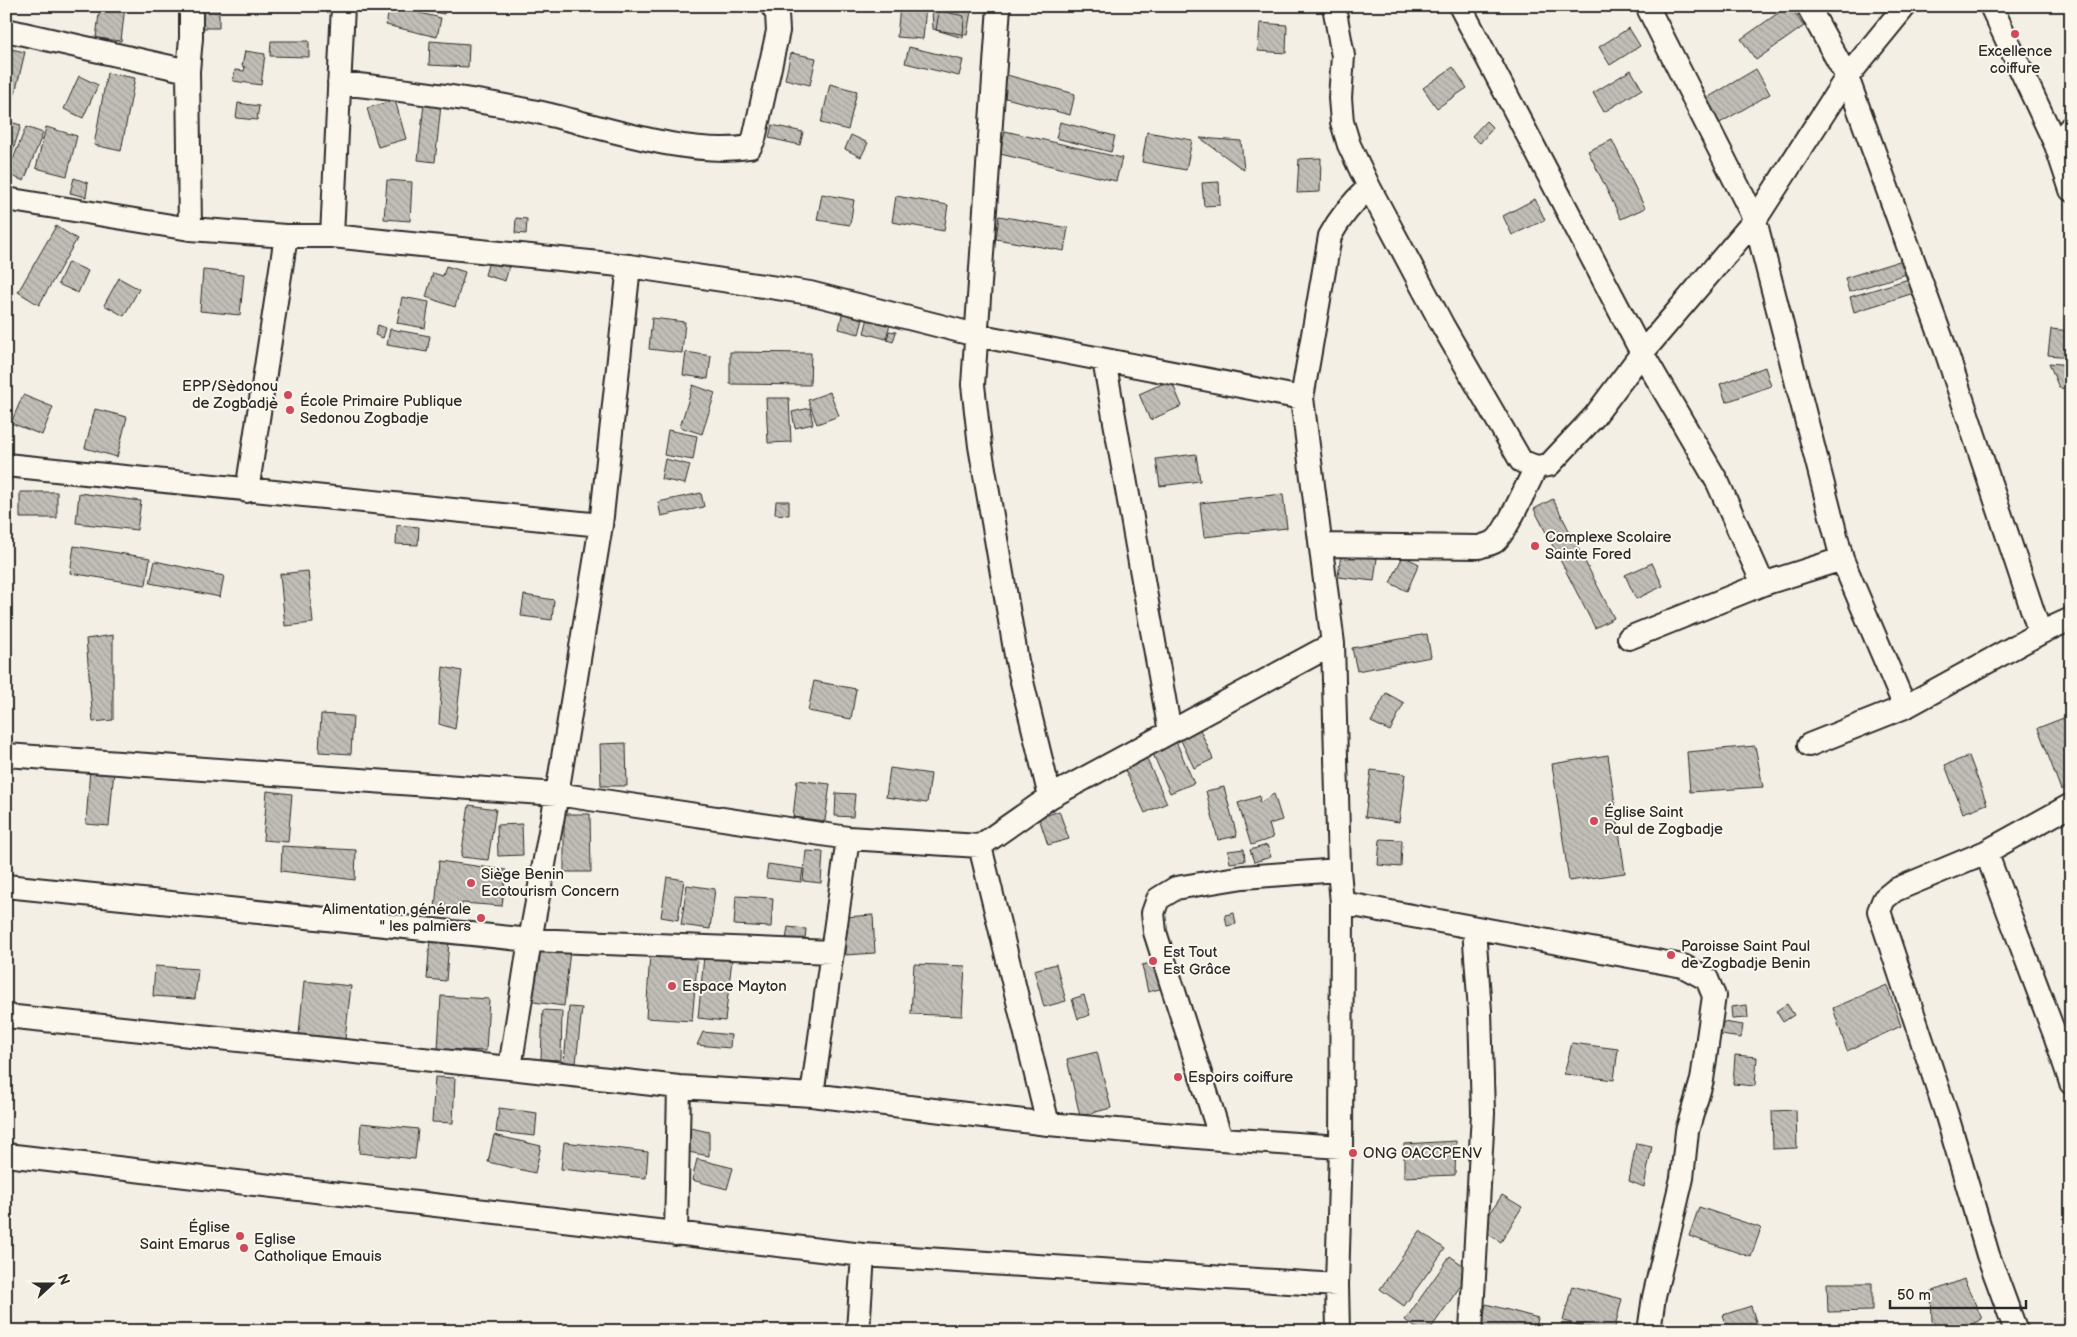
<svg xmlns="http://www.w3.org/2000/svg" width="2077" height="1337" font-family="'Balsamiq Sans',sans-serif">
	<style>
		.building { fill: url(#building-back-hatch); stroke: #2b2b2b }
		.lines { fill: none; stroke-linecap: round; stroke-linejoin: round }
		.minor-casing { stroke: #2b2b2b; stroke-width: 26 }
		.minor { stroke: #fbf7ec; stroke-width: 22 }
		.poi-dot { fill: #d1495b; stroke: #fbf7ec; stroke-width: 2 }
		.labels { text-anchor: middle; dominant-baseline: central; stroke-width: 4; stroke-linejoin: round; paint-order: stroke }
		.poi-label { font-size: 15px; fill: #2b2b2b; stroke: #fbf7ec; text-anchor: start }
	</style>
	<defs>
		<pattern id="building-back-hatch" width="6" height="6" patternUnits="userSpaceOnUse" patternTransform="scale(1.25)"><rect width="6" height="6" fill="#c0beb6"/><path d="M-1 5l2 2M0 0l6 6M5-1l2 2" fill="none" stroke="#a5a39d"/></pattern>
	</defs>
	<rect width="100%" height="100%" fill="#f3efe4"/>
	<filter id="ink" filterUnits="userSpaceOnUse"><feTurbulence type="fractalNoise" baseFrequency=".02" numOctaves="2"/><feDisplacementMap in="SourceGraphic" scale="10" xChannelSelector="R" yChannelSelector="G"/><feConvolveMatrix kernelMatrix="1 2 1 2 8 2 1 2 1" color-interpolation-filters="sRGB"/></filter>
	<g filter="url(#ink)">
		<!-- building -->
		<path class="building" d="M100,6H125L121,41L96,38Z
			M390,6L441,18L437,37L386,25Z
			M404,6H446L444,14Z
			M900,6H926L923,39L897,37Z
			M940,6L971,11L967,35L936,30Z
			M1788,6H1790L1804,26L1756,60L1741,39Z
			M932,9L964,16L963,38L933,29Z
			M202,10H219V28H202Z
			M1260,23L1287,25L1286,53L1258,51Z
			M1629,28L1640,46L1610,65L1599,47Z
			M271,41H309V57L270,56Z
			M430,41L469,44L468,67L429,65Z
			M909,47L963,60L959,76L905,63Z
			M6,48L25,52L14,98L6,97Z
			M245,51L265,54L261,85L233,81L235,70L244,71L245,67L242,66Z
			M791,53L816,58L810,85L785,79Z
			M1453,67L1467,88L1437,108L1423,88Z
			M1756,69L1770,94L1711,128L1697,104Z
			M1631,70L1642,89L1604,112L1593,93Z
			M107,73L135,78L121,151L94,145Z
			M1007,75L1075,94L1070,115L1002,97Z
			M79,76L98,85L83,118L64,109Z
			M830,84L857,91L848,130L821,123Z
			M395,100L406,139L378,147L367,108Z
			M238,103L259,106L257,120L236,118Z
			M424,103L441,105L435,162L418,160Z
			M6,121L21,125L8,166L6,165Z
			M1486,121L1493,128L1480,143L1472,136Z
			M1060,122L1115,136L1111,152L1056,138Z
			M772,125L803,132L800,145L769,138Z
			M26,127L43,133L24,181L7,174Z
			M46,127L77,136L67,176L36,168Z
			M1005,131L1122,158L1116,181L1000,154Z
			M1147,132L1192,140L1186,170L1142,162Z
			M851,135L868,143L861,157L845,149Z
			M1200,138L1241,141L1244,170Z
			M1612,140L1645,208L1621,219L1588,151Z
			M1321,158L1320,192L1297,193L1299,159Z
			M74,178L88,183L86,197L70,193Z
			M387,180L412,182L410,221L384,219Z
			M1219,182L1220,205L1204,206L1202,183Z
			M822,194L854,200L850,225L817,220Z
			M896,196L948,205L944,231L892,222Z
			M1535,199L1545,220L1512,235L1503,216Z
			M999,216L1068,228L1064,251L996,239Z
			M516,218L527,219L526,234L515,233Z
			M56,226L77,239L39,305L18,292Z
			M1909,258L1913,272L1849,292L1845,278Z
			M489,261L509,267L505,281L485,275Z
			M68,262L88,271L78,293L58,284Z
			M446,266L465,272L455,307L426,297L433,273L443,276Z
			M203,270L244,274L240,315L200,311Z
			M119,278L139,289L124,316L104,305Z
			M1912,278L1917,292L1854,312L1850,297Z
			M402,297L429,302L425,328L397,323Z
			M843,310L864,316L859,334L839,329Z
			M652,318L685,322L682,353L649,349Z
			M868,318L890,324L886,339L864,333Z
			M378,325L386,328L383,338L375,335Z
			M390,329L430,336L427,352L387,345Z
			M2051,329L2071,331V357L2048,355Z
			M889,331L896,332L893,342L887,340Z
			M686,352L711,356L708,379L683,375Z
			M730,352L811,353L810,385L730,384Z
			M2049,363L2071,365V389L2059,388Z
			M1765,367L1771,386L1726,402L1720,384Z
			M1171,380L1182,406L1150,420L1139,394Z
			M693,385L715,393L702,434L680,427Z
			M830,392L839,416L817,424L808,400Z
			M23,395L53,407L42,435L11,423Z
			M766,398H789L791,442L768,443Z
			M810,408L813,424L795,428L792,412Z
			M95,409L127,417L117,457L85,448Z
			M668,430L697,436L693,460L664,455Z
			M1196,454L1200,481L1160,486L1156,459Z
			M665,459L690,465L685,484L661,479Z
			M20,492H57V518H20Z
			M79,493L141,501L137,530L76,523Z
			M701,493L704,507L661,516L658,502Z
			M1283,494L1287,528L1204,537L1200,503Z
			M1553,499L1614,618L1595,628L1534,509Z
			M776,501H789V515L775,514Z
			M397,525L419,527L418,545L396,544Z
			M74,546L150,558L146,585L70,573Z
			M1341,554L1377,558L1374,581L1338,577Z
			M1403,556L1419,564L1407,591L1390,583Z
			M155,561L224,576L220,597L150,583Z
			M1652,563L1663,586L1636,599L1625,575Z
			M308,571L313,623L285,626L280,574Z
			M524,595L554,600L552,620L521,616Z
			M1427,634L1431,657L1357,671L1352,648Z
			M113,635V720L93,722L86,639Z
			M443,667L462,671L455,729L439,724Z
			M814,681L856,689L851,719L808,711Z
			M1386,693L1404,703L1390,731L1371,722Z
			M321,714L353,716L351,754L319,752Z
			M2066,717L2071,728V786L2061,790L2038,728Z
			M1198,725L1213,759L1194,768L1178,734Z
			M1174,737L1194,783L1170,793L1150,747Z
			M626,743L627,786H601L600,744Z
			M1755,746L1763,787L1690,792L1687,752Z
			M1143,751L1167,803L1145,813L1121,761Z
			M1608,755L1625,873L1569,881L1552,764Z
			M1969,756L1987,804L1963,813L1945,765Z
			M90,768L114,770L109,826L86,824Z
			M890,768L931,774L927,803L886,797Z
			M1371,770L1405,774L1399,822L1365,817Z
			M797,780L830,784L825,821L793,817Z
			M1224,787L1237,836L1218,840L1206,791Z
			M267,791L292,794L288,842L263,840Z
			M836,793L855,794L853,817L835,816Z
			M1274,794L1282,820L1269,824L1273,838L1251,845L1238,803L1260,796L1259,803Z
			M469,805L496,809L488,860L461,857Z
			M1059,811L1069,839L1048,845L1039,818Z
			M564,814H590L591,872H564Z
			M522,824L523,855L498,856L497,825Z
			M1380,839L1402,840L1401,867L1378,865Z
			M1267,845L1271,857L1254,862L1250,850Z
			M282,846L356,850L355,880L281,871Z
			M1244,849L1245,861L1230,863L1228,851Z
			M806,851L823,852L821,883L803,881Z
			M439,861L506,870L502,906L462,903L460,914L435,910Z
			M768,864L803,869L801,882L766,878Z
			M667,877L684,880L678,920L661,917Z
			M687,885L715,889L710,929L681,925Z
			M736,896L773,898L771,927L734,925Z
			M1234,913L1236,924L1227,926L1225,915Z
			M873,915L875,953L846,955L844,917Z
			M788,927L806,929L804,949L785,946Z
			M430,939L449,941L446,981L427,979Z
			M531,945L570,950L564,1006L525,1001Z
			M650,952L698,953L692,1021L646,1018Z
			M704,956L732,959L725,1021L698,1018Z
			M1161,961L1167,987L1148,992L1142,965Z
			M914,964L965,966L962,1016L911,1014Z
			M1056,964L1066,1001L1044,1007L1034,970Z
			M155,966L198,969L195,999L153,996Z
			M304,981L351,986L345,1039L299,1034Z
			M1887,985L1901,1026L1847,1051L1833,1008Z
			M1084,995L1090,1015L1078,1019L1072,999Z
			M441,996L489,999L486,1051L438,1049Z
			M1787,1004L1794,1015L1783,1022L1776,1011Z
			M1747,1005L1748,1018L1732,1019L1731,1007Z
			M569,1007L582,1008L576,1063L564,1062Z
			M543,1010L562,1011L561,1060L541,1059Z
			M1723,1022L1743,1025L1741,1038L1721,1035Z
			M2071,1022V1049L2061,1026Z
			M703,1032L731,1035L730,1048L697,1045Z
			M1572,1043L1618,1049L1614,1080L1564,1074Z
			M1097,1052L1111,1108L1080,1116L1067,1059Z
			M1735,1055L1757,1057L1755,1086L1733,1084Z
			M435,1077L455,1078L453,1123L432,1122Z
			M499,1108L537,1113L535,1136L496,1132Z
			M1796,1110L1797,1148L1773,1149L1772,1111Z
			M361,1123L418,1129L415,1159L359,1153Z
			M686,1127L709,1132V1156L683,1151Z
			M494,1135L541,1146L535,1173L488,1162Z
			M1456,1141L1455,1175L1404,1177V1144Z
			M564,1142L648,1152L646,1178L561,1169Z
			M1636,1143L1652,1146L1644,1187L1629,1181Z
			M697,1159L733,1168L727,1189L692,1180Z
			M1502,1195L1522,1207L1501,1242L1478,1228L1486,1213L1489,1215Z
			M1699,1207L1761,1228L1751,1257L1689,1236Z
			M1420,1231L1445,1249L1404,1306L1380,1289Z
			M1450,1256L1471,1271L1429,1331H1420L1405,1320Z
			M1964,1279L1982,1319L1959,1331H1942L1932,1321L1931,1292Z
			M1827,1283H1872V1311L1828,1312Z
			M1572,1286L1622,1299L1614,1331H1601L1563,1321Z
			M1486,1304L1538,1318L1535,1331H1479Z
			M1751,1306L1759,1331H1729L1723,1315Z"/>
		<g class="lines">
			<!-- minor casing -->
			<g class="minor-casing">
				<path id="minor" d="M999,6L973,385L980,446L1017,661L1050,797
					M1334,6L1343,56L1340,98L1342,122L1349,145L1369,187L1443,326L1521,461L1536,467L1549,465L1594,417L1642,353L1755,220L1847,77L1905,6
					M1460,6L1642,353L1718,483L1763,584
					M1647,6L1755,220L1842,559L1905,707
					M1808,6L1847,77L1945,348L2040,633
					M1991,6L2056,145L2071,190
					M6,30L188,71
					M339,83C407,90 474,99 542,113C604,127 687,157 750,147L754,139L778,31L777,14L772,6
					M2056,145L2071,127
					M6,199L190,229L286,236H332L629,266L810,293L976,335L1302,398
					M190,229L188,71L191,38V6
					M332,236L343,6
					M1104,360L1170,732
					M6,465L601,525
					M247,491L286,236
					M1321,545L1479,547C1484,545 1490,544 1494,542C1505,535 1529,481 1536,467
					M1629,638L1763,584L1842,559
					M1809,745L1905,707L2040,633L2071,619
					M6,755L557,794L848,838L980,846L1050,797L1333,644
					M980,846L1048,1124
					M1986,852L2055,1035L2071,1083
					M6,886L530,940L832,952
					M1342,903L1683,966L1707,979L1714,996L1702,1080L1687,1131L1682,1178L1654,1297L1649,1331
					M6,1016L510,1068L679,1087L812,1095L1048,1124L1221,1139L1341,1147
					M510,1068L530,940L557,794L601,525L629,266
					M812,1095L848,838
					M1221,1139L1155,932L1153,913L1158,899L1176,888L1243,877L1339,870
					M6,1155L863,1255L1337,1285
					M676,1234L679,1087
					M858,1331L863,1255
					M1338,1331L1337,1285L1341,1147L1342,903L1339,870L1333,644L1302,398L1330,236C1340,217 1353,202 1369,187
					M1471,1331L1483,1113L1480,1011L1474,929
					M2016,1331L1988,1255L1947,1116L1879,911L1884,899L1895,890L1986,852L2071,805"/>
			</g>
			<!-- minor -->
			<use href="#minor" class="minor"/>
		</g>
	</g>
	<!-- markers -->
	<g class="poi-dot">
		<circle cx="2015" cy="34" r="5"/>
		<circle cx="288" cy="395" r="5"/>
		<circle cx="290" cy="410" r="5"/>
		<circle cx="1535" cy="546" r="5"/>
		<circle cx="1594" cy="821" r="5"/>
		<circle cx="471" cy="883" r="5"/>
		<circle cx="481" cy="918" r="5"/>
		<circle cx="1671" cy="955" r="5"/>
		<circle cx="1153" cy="961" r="5"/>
		<circle cx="672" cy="986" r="5"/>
		<circle cx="1178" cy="1077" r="5"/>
		<circle cx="1353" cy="1153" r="5"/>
		<circle cx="240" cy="1236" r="5"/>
		<circle cx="244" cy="1248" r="5"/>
	</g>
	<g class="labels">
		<!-- poi labels -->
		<g class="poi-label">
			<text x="2015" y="51" text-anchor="middle">Excellence<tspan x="2015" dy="17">coiffure</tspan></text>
			<text x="278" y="386" text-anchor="end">EPP/Sèdonou<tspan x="278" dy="17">de Zogbadjè</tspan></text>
			<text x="300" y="401">École Primaire Publique<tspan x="300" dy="17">Sedonou Zogbadje</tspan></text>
			<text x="1545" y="537">Complexe Scolaire<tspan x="1545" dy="17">Sainte Fored</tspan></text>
			<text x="1604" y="812">Église Saint<tspan x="1604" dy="17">Paul de Zogbadje</tspan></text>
			<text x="481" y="874">Siège Benin<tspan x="481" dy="17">Ecotourism Concern</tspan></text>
			<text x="471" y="909" text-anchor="end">Alimentation générale<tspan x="471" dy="17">" les palmiers</tspan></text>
			<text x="1681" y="946">Paroisse Saint Paul<tspan x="1681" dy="17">de Zogbadje Benin</tspan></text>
			<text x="1163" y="952">Est Tout<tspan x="1163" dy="17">Est Grâce</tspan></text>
			<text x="682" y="986">Espace Mayton</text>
			<text x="1188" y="1077">Espoirs coiffure</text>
			<text x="1363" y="1153">ONG OACCPENV</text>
			<text x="230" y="1227" text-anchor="end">Église<tspan x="230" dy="17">Saint Emarus</tspan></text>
			<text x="254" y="1239">Eglise<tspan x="254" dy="17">Catholique Emauis</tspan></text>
		</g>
	</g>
	<!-- margin -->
	<rect width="2077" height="1337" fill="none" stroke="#fbf7ec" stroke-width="25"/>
	<rect x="12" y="12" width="2052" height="1312" fill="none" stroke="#2b2b2b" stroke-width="2" filter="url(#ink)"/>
	<!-- north arrow -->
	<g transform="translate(52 1284) rotate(69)" stroke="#fbf7ec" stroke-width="4" paint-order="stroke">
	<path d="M0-4L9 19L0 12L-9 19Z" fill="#2b2b2b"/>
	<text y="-8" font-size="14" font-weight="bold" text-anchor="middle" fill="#2b2b2b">N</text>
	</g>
	<!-- scale -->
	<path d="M1890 1300v8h136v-8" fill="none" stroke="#2b2b2b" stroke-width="2.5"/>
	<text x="1897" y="1300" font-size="15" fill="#2b2b2b" stroke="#fbf7ec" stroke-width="4" paint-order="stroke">50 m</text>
</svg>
